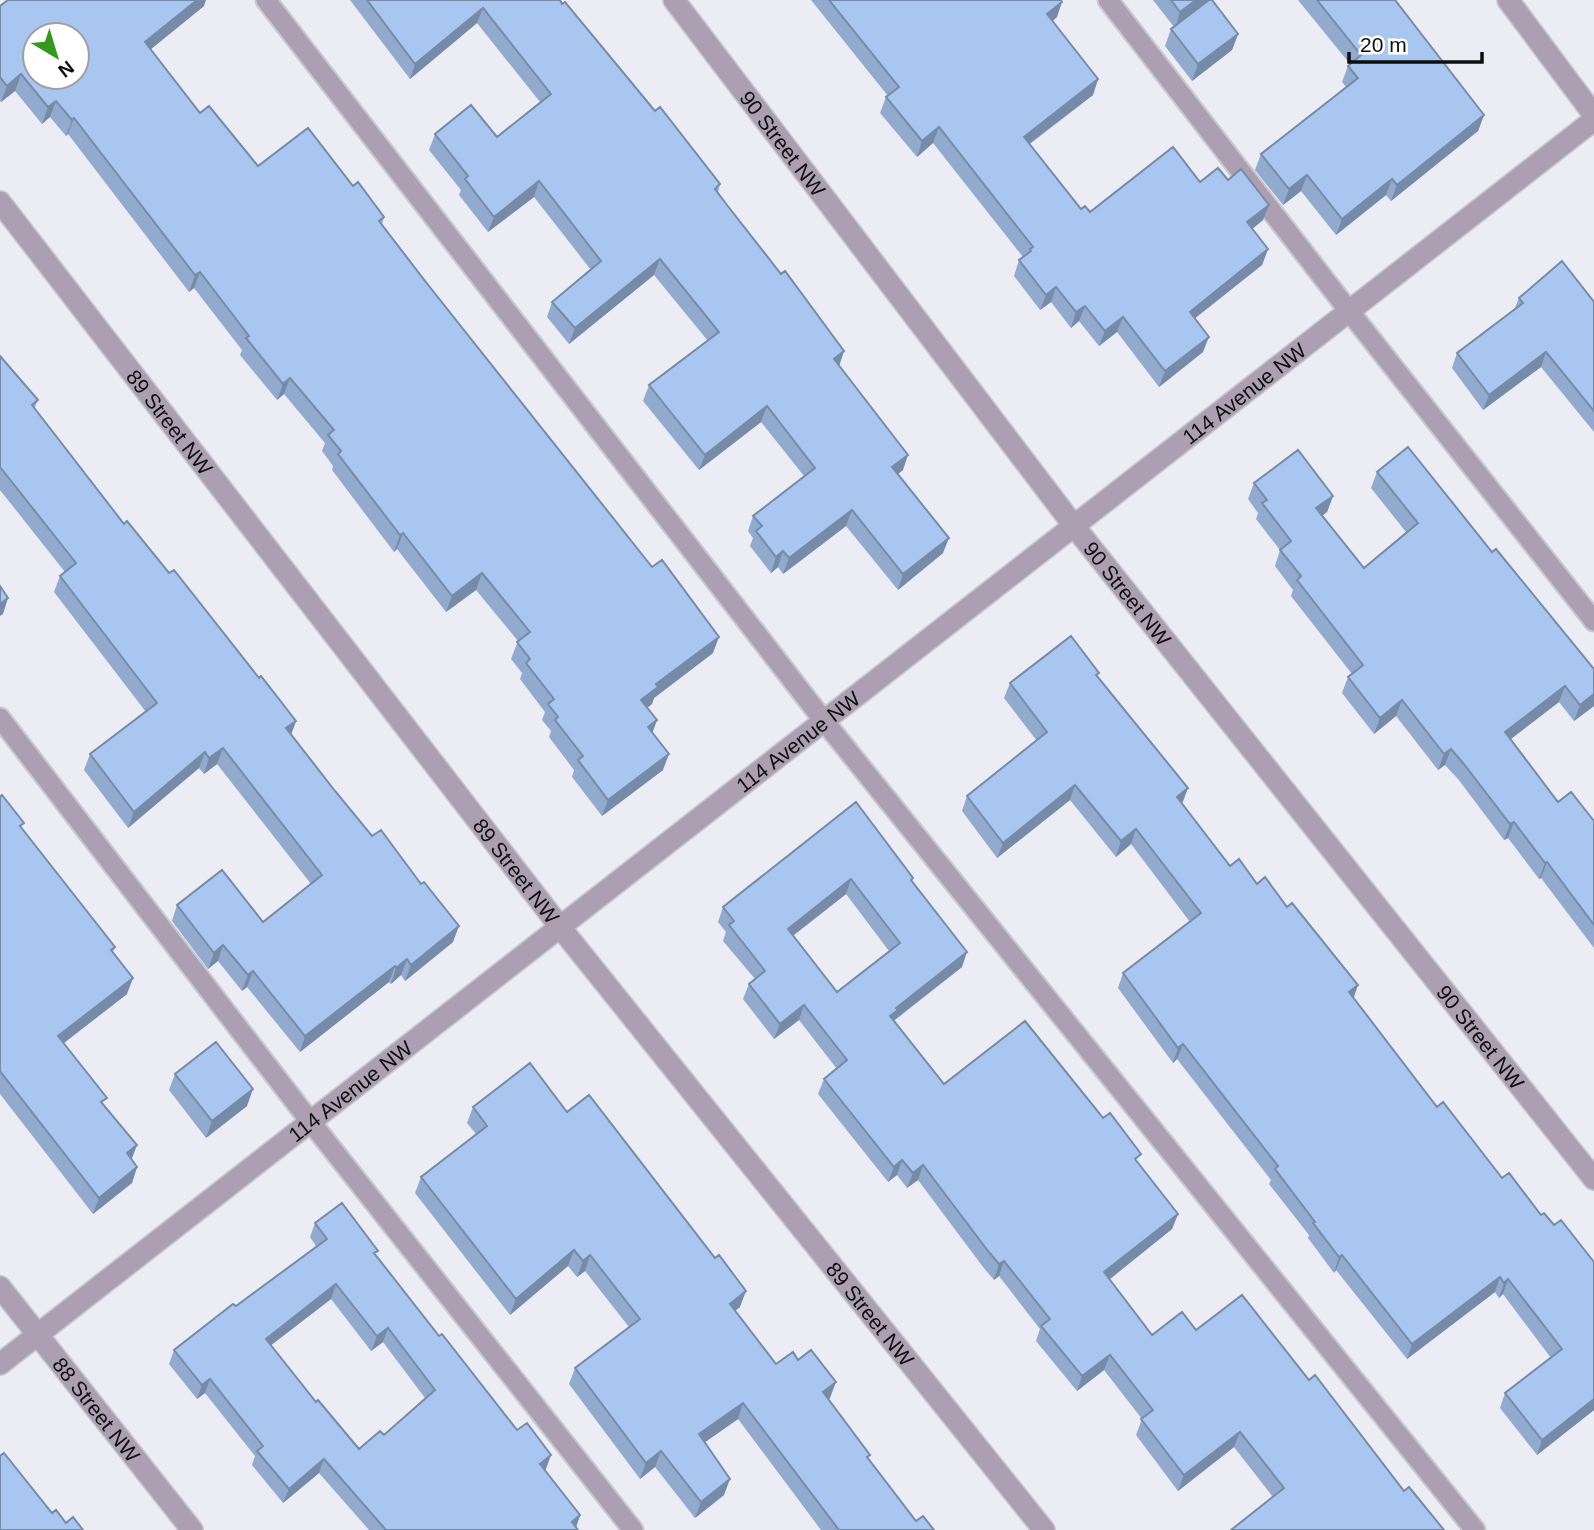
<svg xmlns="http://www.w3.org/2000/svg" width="1594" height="1530" font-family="Helvetica,sans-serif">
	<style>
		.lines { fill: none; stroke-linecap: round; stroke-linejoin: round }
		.service-casing { stroke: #c8c8d1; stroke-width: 23 }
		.minor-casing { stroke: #c8c8d1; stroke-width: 24 }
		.service { stroke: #ac9fb1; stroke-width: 19 }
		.minor { stroke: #ac9fb1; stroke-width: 21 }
		.wall { fill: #91aace; fill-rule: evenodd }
		.shaded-wall { fill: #768ba8 }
		.building { fill: #a9c6f0; stroke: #768ba8; stroke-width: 2; fill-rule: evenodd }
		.labels { text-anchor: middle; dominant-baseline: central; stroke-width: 5; stroke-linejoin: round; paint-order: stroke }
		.street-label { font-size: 21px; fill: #0e0e11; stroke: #fff }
	</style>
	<rect width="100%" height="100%" fill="#ececf5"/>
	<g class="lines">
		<!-- service casing -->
		<g class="service-casing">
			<path id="service" d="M266,0L824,721L1475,1530
				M1108,0L1349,311L1594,621
				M0,718L299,1107L633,1530"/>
		</g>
		<!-- minor casing -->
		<g class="minor-casing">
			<g id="minor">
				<path id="s1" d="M674,0L1074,526L1594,1179"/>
				<path d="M1508,0L1594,115"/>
				<path id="s2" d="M0,202L560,927L1044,1530"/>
				<path id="s3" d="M0,1287L192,1530"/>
				<path id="s4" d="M0,1364L1594,120"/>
			</g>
		</g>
		<!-- service -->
		<use href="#service" class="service"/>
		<!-- minor -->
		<use href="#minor" class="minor"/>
	</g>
	<!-- wall -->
	<path class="wall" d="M350,0H560L655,111L720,184L718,192L727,205L781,274L844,351L839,366L903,470L898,474L943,553L898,590L846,526L783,574L778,567L771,573L750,546L753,538L748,531L753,516L804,476L761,422L699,470L643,401L649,385L708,341L654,275L569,344L547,317L552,302L591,270L534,197L488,232L459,195L461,190L429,150L435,134L497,137L540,102L477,23L410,79Z
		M811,0H1061L1057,17L1053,21L1098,79L1093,95L1030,144L1081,209L1090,212L1200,182L1263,220L1252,229L1268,249L1262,265L1195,318L1203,352L1159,387L1117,332L1099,346L1079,321L1071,328L1051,302L1040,310L1014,276L1019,260L1023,257L933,143L917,157L880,113L886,97L888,96Z
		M1153,0H1212L1238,34L1232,50L1192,81L1165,46L1171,29L1174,27Z
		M1298,0H1395L1484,115L1478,131L1391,201L1386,195L1336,235L1301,191L1283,205L1255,170L1261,154L1346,87L1342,82L1348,66L1350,64Z
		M0,6H204L150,49L200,113L258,166L353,186L384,217L382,224L713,653L654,698L652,704L647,708L657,720L652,732L663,770L602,816L572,777L574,770L549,737L551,731L542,720L545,712L520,679L522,673L511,659L518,641L476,590L446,612L397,549L394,552L332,470L333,466L322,451L325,443L284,394L277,400L240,355L242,350L194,288L189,292L68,134L66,136L50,117L42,124L15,91L1,102L0,101Z
		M1519,298L1594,302V432L1541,367L1483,410L1452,368L1457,353L1514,310Z
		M0,356L38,400L34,409L124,524L169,573L296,721L291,735L453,942L405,981L401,975L391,984L389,982L300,1052L247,987L242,991L218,961L208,969L172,921L177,905L263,922L311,884L217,764L204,774L199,768L128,828L84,770L90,754L146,712L54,592L60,576L65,572L0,490Z
		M1377,472L1492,552L1594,669V706L1574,721L1559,702L1511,739L1558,802L1594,821V948L1541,878L1539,879L1508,838L1504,840L1458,779L1445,765L1438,770L1396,716L1374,734L1342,693L1348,677L1352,674L1291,596L1293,590L1275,566L1280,550L1256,519L1258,513L1248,499L1254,483L1333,496L1327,512L1322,516L1364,568L1406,532L1371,488Z
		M1098,676L1188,788L1182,803L1230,866L1257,884L1354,998L1437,1107L1502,1178L1594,1262V1410L1537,1455L1500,1408L1505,1393L1551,1358L1503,1294L1499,1298L1495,1292L1407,1359L1336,1270L1334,1273L1308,1238L1309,1235L1269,1184L1271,1180L1177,1059L1173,1063L1118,988L1123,973L1190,922L1131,844L1116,857L1070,800L997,858L962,811L967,796L1037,741L1004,698L1010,683Z
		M0,797L21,828L115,947L113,952L127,994L64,1043L104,1105L132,1160L137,1167L132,1183L93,1214L0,1094Z
		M856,802L912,882L962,967L894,1021L944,1084L1138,1163L1178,1214L1172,1229L1109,1279L1152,1335L1196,1330L1309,1380L1404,1491L1444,1530L1273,1497L1234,1447L1178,1491L1136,1435L1142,1419L1104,1370L1077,1391L1036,1341L1040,1329L999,1276L994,1280L983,1267L918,1180L907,1188L897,1175L888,1182L818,1094L824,1079L837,1069L799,1020L774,1039L743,999L749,984L755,979L723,941L726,932L718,922L723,907ZM846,894L889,951L837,992L793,936Z
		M175,1074L247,1106L206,1138L169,1090Z
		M473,1107L567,1112L740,1307L735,1311L776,1364L798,1360L830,1398L829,1399L869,1459L916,1521L934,1530H821L738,1419L705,1442L724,1495L695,1518L655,1467L640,1479L569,1384L575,1368L629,1327L585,1271L577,1277L568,1266L510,1315L415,1193L421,1177L476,1134L467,1123Z
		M315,1223L376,1256L546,1469L545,1470L580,1515L576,1528L578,1530H369L319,1473L283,1503L252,1465L255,1456L205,1393L197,1399L169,1364L174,1350L236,1306L316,1246L310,1237ZM331,1299L371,1351L383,1342L425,1398L384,1435L359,1449L316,1402L271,1345Z"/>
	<!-- shaded-wall -->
	<path class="shaded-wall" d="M197,0H206L204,6L139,59L145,42Z
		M1196,0H1211L1175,28L1180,12Z
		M1062,2L1057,17L1041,29L1047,14Z
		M483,8L477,23L410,79L415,64Z
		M1238,34L1232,50L1192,81L1198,64Z
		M21,74L15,91L1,102L7,86Z
		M1098,79L1093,95L1018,152L1024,137Z
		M56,101L50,117L42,124L48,107Z
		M1484,115L1478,131L1391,201L1397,185Z
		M74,118L68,134L66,136L72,120Z
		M939,127L933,143L917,157L922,141Z
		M1307,175L1301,191L1283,205L1289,189Z
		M1392,179L1386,195L1336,235L1342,219Z
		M539,181L534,197L488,232L494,217Z
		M1269,205L1263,220L1241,238L1247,222Z
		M1268,249L1262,265L1184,327L1190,312Z
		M660,259L654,275L569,344L575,328Z
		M200,272L194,288L189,292L195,275Z
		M1056,287L1051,302L1040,310L1046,295Z
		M1085,306L1079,321L1071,328L1076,312Z
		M1123,317L1117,332L1099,346L1105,331Z
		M1209,337L1203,352L1159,387L1165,371Z
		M844,351L839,366L834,359Z
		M1546,352L1541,367L1483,410L1489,395Z
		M290,378L284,394L277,400L283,384Z
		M767,406L761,422L699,470L705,455Z
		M908,455L903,470L887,483L892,467Z
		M1333,496L1327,512L1311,524L1316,508Z
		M852,510L846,526L783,574L789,558Z
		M403,533L397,549L394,552L400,535Z
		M949,538L943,553L898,590L903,574Z
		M783,551L778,567L771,573L776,557Z
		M482,573L476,590L446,612L452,596Z
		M8,598L3,614L0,616V604Z
		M719,637L713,653L654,698L652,704L635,717L641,700L656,684Z
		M1565,686L1559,702L1499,748L1505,732Z
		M1594,694V706L1574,721L1580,705Z
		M1402,700L1396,716L1374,734L1380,718Z
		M657,720L651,737L648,727Z
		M296,721L290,737L286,728Z
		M223,748L217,764L204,774L209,758Z
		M1451,749L1445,765L1438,770L1444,754Z
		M205,752L199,768L128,828L134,812Z
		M669,754L663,770L602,816L608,800Z
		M1075,785L1070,800L997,858L1003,843Z
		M1188,788L1182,804L1177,797Z
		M1514,822L1508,838L1504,840L1510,824Z
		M1136,829L1131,844L1116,857L1121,841Z
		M1547,862L1541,878L1539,879L1545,863Z
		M851,879L846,894L782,944L788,929Z
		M459,926L453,942L405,981L411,965Z
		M223,945L218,961L208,969L214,953Z
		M967,952L962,967L894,1020L893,1025L890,1016L896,1008Z
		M407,959L401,975L391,984L396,968Z
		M395,966L389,982L300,1052L305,1036Z
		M253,971L247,987L242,991L248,975Z
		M133,978L127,994L52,1052L58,1036Z
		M1358,985L1353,1000L1349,992Z
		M804,1005L799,1020L774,1039L780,1024Z
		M1183,1044L1177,1059L1173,1063L1178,1048Z
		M253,1089L247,1106L206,1138L212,1121Z
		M137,1145L131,1161L127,1153Z
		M902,1160L897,1175L888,1182L894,1167Z
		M923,1165L918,1180L907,1188L913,1173Z
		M137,1167L132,1183L93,1214L99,1198Z
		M1178,1214L1172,1229L1099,1288L1104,1272Z
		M574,1250L568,1266L510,1315L516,1299Z
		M590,1255L585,1271L577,1277L583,1261Z
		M1342,1255L1336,1270L1334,1273L1339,1257Z
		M1004,1261L999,1276L994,1280L999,1264Z
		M1500,1277L1495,1292L1407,1359L1412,1344Z
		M1508,1279L1503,1294L1499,1298L1504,1283Z
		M336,1284L331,1299L261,1353L266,1339Z
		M746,1291L740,1307L724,1319L730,1304Z
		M388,1328L383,1342L371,1351L377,1336Z
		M1110,1355L1104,1370L1077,1391L1082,1376Z
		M210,1379L205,1393L197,1399L202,1385Z
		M836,1382L830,1398L817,1408L823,1392Z
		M1594,1399V1410L1537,1455L1542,1440Z
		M743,1403L738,1419L694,1450L699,1434Z
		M1240,1432L1234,1447L1178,1491L1184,1475Z
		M661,1451L655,1467L640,1479L646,1463Z
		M551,1455L546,1469L535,1478L540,1464Z
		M324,1459L319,1473L283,1503L289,1489Z
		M730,1479L724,1495L695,1518L701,1502Z
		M580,1515L575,1530L572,1522Z"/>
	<!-- building -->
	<path class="building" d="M8,0H197L145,42L200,113L209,106L258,166L308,128L353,186L358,182L384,217L379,221L425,281L652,567L662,560L719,637L656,684L658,687L641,700L657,720L648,727L669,754L608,800L578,760L583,756L555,720L558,717L548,704L554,699L526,663L530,659L517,642L530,632L482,573L452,596L403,533L400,535L338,454L341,451L328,435L334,430L290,378L283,384L246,338L249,336L200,272L195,275L74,118L72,120L56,101L48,107L21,74L7,86L0,77V6ZM35,35H77V77H35Z
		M367,0H560L562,4L565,2L655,111L660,107L720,184L715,189L727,205L781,274L785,271L844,351L834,359L908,455L892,467L949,538L903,574L852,510L789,558L783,551L776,557L756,531L762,526L753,516L815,468L767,406L705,455L649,385L719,332L660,259L575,328L552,302L601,261L539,181L494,217L465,179L468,176L435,134L471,105L497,137L551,94L483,8L415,64Z
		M829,0H1061L1062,2L1047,14L1098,79L1024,137L1081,209L1085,206L1090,212L1173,147L1200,182L1218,168L1228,180L1241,169L1269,205L1247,222L1268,249L1190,312L1209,337L1165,371L1123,317L1105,331L1085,306L1076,312L1056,287L1046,295L1019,260L1031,251L1030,249L1033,247L939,127L922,141L886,97L899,87Z
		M1171,0H1196L1180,12Z
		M1209,0H1212L1238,34L1198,64L1171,29Z
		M1317,0H1395L1484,115L1397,185L1392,179L1342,219L1307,175L1289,189L1261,154L1358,78L1348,66L1361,55Z
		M1562,261L1594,302V411L1546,352L1489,395L1457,353L1523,303L1519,298Z
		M0,356L38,400L32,405L124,524L127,521L169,573L174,570L259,678L261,676L296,721L286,728L335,791L372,836L381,830L421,884L424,882L459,926L411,965L407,959L396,968L395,966L305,1036L253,971L248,975L223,945L214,953L177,905L222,870L263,922L322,875L223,748L209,758L205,752L134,812L90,754L157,703L60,576L76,563L0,467Z
		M1408,447L1492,552L1496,549L1594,669V694L1580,705L1565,686L1505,732L1558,802L1571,792L1594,821V925L1547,862L1545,863L1514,822L1510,824L1463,763L1451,749L1444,754L1402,700L1380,718L1348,677L1363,665L1297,580L1301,576L1280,550L1291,541L1262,503L1267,500L1254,483L1298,450L1333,496L1316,508L1364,568L1418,523L1377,472Z
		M0,586L8,598L0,604Z
		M1071,636L1099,673L1096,675L1188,788L1177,797L1230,866L1239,859L1257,884L1265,877L1287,907L1292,903L1358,985L1349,992L1437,1107L1443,1102L1502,1178L1509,1173L1541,1215L1544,1213L1554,1225L1561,1220L1594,1262V1399L1542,1440L1505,1393L1562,1349L1508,1279L1504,1283L1500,1277L1412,1344L1342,1255L1339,1257L1313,1223L1315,1222L1275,1169L1278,1166L1183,1044L1178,1048L1123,973L1201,913L1136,829L1121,841L1075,785L1003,843L967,796L1047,732L1010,683Z
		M2,795L24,823L20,826L115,947L111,950L133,978L58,1036L107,1098L101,1102L137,1145L127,1153L137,1167L99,1198L0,1071V797Z
		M856,802L913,878L911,880L967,952L896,1008L898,1010L890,1016L944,1084L1025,1021L1103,1118L1110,1113L1141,1154L1135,1159L1178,1214L1104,1272L1152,1335L1182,1312L1196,1330L1242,1295L1309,1380L1315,1375L1404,1491L1409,1487L1444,1530H1231L1284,1488L1240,1432L1184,1475L1141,1419L1153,1410L1110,1355L1082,1376L1041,1326L1050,1319L1004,1261L999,1264L988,1251L923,1165L913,1173L902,1160L894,1167L824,1079L847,1060L804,1005L780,1024L749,984L765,971L729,925L734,921L723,907ZM851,879L900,943L837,992L788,929Z
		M216,1042L253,1089L212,1121L175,1074Z
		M530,1063L567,1112L589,1095L715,1258L719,1255L746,1291L730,1304L776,1364L793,1352L798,1360L811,1350L836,1382L823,1392L870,1455L867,1457L916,1521L923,1516L934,1530H839L743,1403L699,1434L730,1479L701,1502L661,1451L646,1463L575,1368L640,1319L590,1255L583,1261L574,1250L516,1299L421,1177L487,1126L473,1107Z
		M342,1203L378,1251L374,1253L439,1336L442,1334L517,1430L527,1423L551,1455L540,1464L580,1515L572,1522L578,1530H386L324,1459L289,1489L257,1451L263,1446L210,1379L202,1385L174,1350L233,1304L236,1306L327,1239L315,1223ZM336,1284L377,1336L388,1328L435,1390L384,1435L380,1431L359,1449L318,1400L316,1402L266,1339Z
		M4,1453L52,1513L56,1510L66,1523L73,1517L83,1530H0V1456Z"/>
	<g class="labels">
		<!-- street labels -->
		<g class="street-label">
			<text stroke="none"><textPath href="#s1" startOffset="180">90 Street NW</textPath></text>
			<text stroke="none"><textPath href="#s4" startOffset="1578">114 Avenue NW</textPath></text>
			<text stroke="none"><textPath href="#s2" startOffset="278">89 Street NW</textPath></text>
			<text stroke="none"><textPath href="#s1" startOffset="747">90 Street NW</textPath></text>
			<text stroke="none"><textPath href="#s4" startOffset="1012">114 Avenue NW</textPath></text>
			<text stroke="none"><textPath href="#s2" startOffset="845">89 Street NW</textPath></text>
			<text stroke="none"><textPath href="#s1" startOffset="1314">90 Street NW</textPath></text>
			<text stroke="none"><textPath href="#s4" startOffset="444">114 Avenue NW</textPath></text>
			<text stroke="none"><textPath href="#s2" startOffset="1412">89 Street NW</textPath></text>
			<text stroke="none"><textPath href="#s3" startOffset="156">88 Street NW</textPath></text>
		</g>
	</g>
	<!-- north arrow -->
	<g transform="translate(56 56) rotate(142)"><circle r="33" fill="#ffffff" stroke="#9f9fa0" stroke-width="2"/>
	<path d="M0-5L12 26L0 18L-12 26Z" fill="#34981e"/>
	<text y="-10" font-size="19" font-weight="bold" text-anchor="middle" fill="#0e0e11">N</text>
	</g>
	<!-- scale -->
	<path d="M1349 52v10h133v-10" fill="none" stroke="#0e0e11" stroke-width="3.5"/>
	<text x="1360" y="52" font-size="21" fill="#0e0e11" stroke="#ffffff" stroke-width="5" paint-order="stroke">20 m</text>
</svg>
